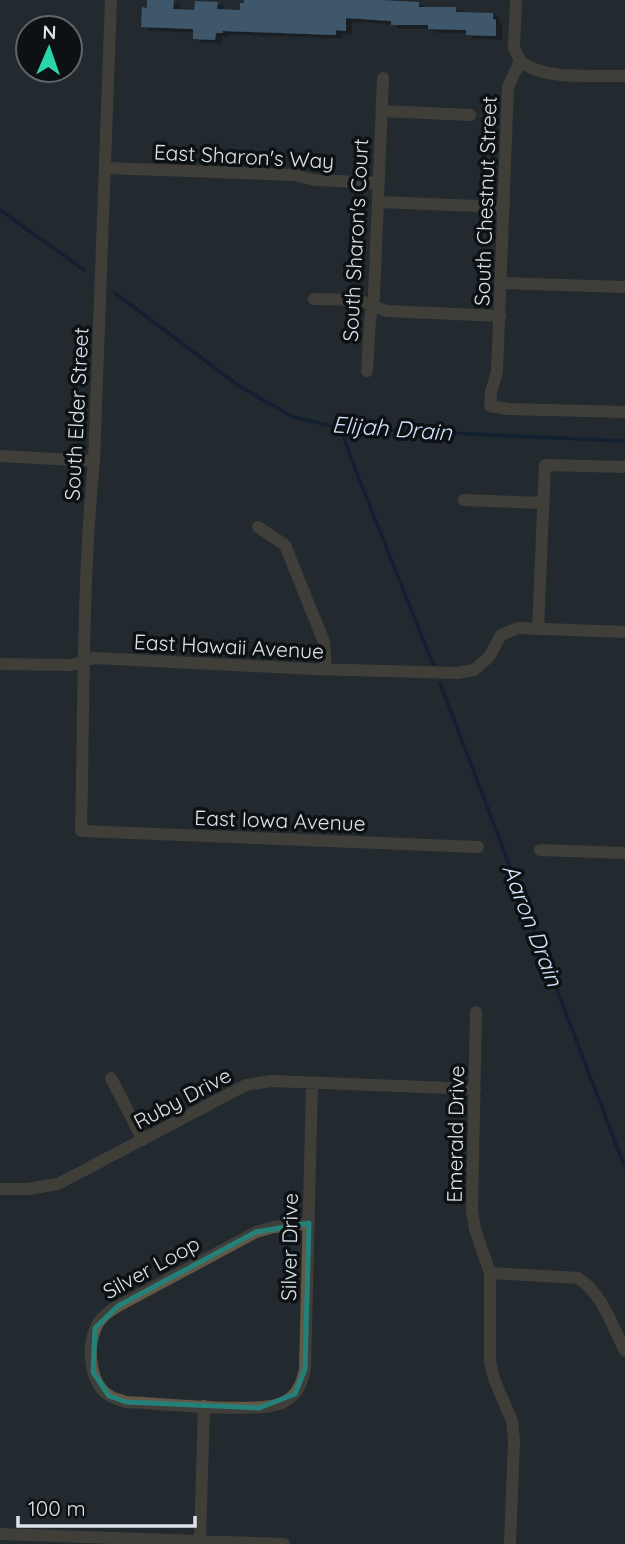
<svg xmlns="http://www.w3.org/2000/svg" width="625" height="1544" font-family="Quicksand,sans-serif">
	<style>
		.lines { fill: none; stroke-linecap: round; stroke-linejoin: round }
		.stream { stroke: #001435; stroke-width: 3.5 }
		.building { fill: #618fb1; filter: url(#shadow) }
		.street { stroke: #635745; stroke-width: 12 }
		.marked { fill: none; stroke: #24817a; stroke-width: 5; stroke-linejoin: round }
		.labels { text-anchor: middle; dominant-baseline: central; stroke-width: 7; stroke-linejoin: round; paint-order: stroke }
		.street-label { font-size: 21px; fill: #dee3e7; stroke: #0e1114 }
		.water-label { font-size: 23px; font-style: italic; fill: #d0e2fc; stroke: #0e1114 }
	</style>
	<defs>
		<filter id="shadow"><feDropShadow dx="6" dy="3.5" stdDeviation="0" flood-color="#0009"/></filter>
	</defs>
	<rect width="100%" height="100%" fill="#22292f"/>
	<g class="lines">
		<!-- stream -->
		<path class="stream" d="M0,210L84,270
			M115,293L239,386L293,417L341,428L625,441
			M341,428L352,461L433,664
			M440,683L625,1168"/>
	</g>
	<!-- building -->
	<path class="building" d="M147,0H174L173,9L194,10L195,1L218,2L217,9L240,10V3H244V0H381L419,2V7H456V12L493,13V19L496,20V36L466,35V30L428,29V25H391V21L346,18V31L336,30V35L223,31V33H216L215,40L193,39V29L141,27L142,7L147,8Z"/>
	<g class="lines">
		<!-- street -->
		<path class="street" d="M111,0L94,461C82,583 84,708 81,831L478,847
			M516,0L514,48L520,61L508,87L497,372L491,392L490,406L508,409L625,412
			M520,61C545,81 593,75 625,76
			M382,111L470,115
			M106,168L294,175L315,180L379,183
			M378,202L504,207
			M502,283L625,287
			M314,299L359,300L386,311L500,316
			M367,371L370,320L374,296L383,78
			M0,456L94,461
			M464,500L543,503
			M258,527L285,545L324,642L326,670
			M538,629L545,465L625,467
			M0,664L71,665L94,658L312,669L457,673L474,670L489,657L501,635L518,628L625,632
			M540,850L625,853
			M476,1012L472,1211L475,1229L490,1273V1361L494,1379L512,1421L514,1441L510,1544
			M111,1078L143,1140
			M0,1189H28L58,1184L246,1085L272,1081L475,1089
			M309,1223L274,1227L256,1232L118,1306C108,1312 99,1318 95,1330C87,1349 90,1385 110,1396C114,1399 121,1400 126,1402C157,1403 259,1414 282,1403C297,1396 302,1384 305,1369L312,1083
			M490,1273L578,1278C603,1294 612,1326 625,1351
			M0,1534L284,1544
			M200,1541L204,1406"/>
	</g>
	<!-- marked area -->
	<path d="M0 0H625V1544H0ZM309,1223L305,1369L295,1394L259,1408L126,1402L109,1396L93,1372L95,1328L118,1306L256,1232Z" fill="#22292f" fill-opacity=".55" fill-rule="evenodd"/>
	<path class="marked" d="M309,1223L305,1369L295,1394L259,1408L126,1402L109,1396L93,1372L95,1328L118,1306L256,1232Z"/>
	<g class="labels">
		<!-- street labels -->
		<g class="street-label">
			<text transform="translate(244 156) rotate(3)">East Sharon's Way</text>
			<text transform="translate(485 201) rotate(-88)">South Chestnut Street</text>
			<text transform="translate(355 240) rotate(-87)">South Sharon's Court</text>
			<text transform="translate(76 414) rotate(-87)">South Elder Street</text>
			<text transform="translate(229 646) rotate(3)">East Hawaii Avenue</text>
			<text transform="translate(280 820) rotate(2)">East Iowa Avenue</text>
			<text transform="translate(182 1098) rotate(-28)">Ruby Drive</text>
			<text transform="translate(455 1134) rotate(-89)">Emerald Drive</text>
			<text transform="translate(289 1247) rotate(-89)">Silver Drive</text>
			<text transform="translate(151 1267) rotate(-29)">Silver Loop</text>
		</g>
		<!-- water labels -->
		<g class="water-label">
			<text transform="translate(392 428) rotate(4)">Elijah Drain</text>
			<text transform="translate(533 925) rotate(69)">Aaron Drain</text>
		</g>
	</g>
	<!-- north arrow -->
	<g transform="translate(49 49) rotate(2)"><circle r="33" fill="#0e1114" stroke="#616568" stroke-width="2"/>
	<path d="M0-5L12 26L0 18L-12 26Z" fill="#2bd5ac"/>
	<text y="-10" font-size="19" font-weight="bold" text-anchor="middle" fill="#dee3e7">N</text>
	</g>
	<!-- scale -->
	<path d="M18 1516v10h177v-10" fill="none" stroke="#dee3e7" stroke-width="3.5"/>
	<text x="28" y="1516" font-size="21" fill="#dee3e7" stroke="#0e1114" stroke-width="5" paint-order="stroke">100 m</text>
</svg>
